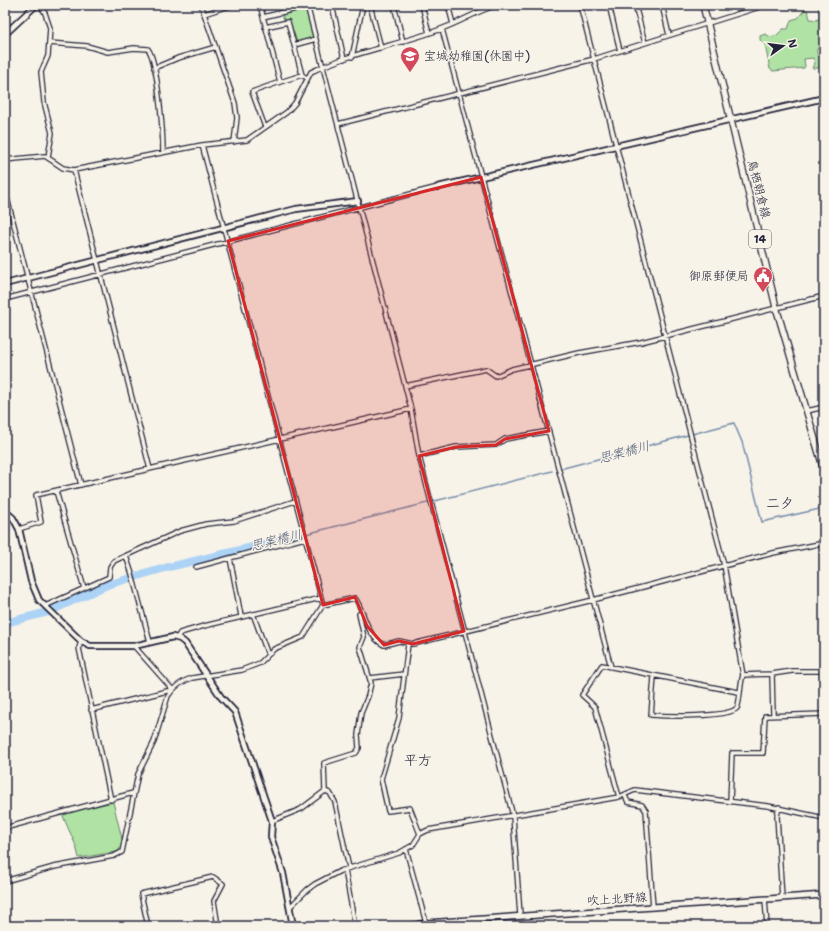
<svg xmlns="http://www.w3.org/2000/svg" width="829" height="931" font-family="'Shantell Sans','Klee One',sans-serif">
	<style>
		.green { fill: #afe2a3; stroke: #68826f }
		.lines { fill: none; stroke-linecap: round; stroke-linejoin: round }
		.stream { stroke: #758cab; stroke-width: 1.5 }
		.river { stroke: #acd3f6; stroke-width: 8 }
		.minor-casing { stroke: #22223b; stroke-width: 6 }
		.tertiary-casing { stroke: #22223b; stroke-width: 8 }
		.secondary-casing { stroke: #22223b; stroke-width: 8 }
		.primary-casing { stroke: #22223b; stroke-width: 8 }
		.minor { stroke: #f7f3e8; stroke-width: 3.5 }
		.tertiary { stroke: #f7f3e8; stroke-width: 4.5 }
		.secondary { stroke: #f7f3e8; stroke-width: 5 }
		.primary { stroke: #f7f3e8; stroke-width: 5.5 }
		.marked { fill: #d62828; fill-opacity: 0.2; stroke: #d62828; stroke-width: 3; stroke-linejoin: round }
		.labels { text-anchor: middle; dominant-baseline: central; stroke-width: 3; stroke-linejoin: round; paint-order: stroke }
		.shield { fill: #f7f3e8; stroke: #62616f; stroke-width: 1 }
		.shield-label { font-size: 11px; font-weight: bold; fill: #22223b }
		.poi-label { font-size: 12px; fill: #22223b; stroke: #f7f3e8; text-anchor: start }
		.street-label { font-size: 12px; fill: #22223b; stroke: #f7f3e8 }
		.water-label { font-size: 13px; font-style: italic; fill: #4b5773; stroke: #f7f3e8 }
		.quarter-label { font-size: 14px; fill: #22223b; stroke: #f7f3e8 }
	</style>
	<rect width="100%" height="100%" fill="#f7f3e8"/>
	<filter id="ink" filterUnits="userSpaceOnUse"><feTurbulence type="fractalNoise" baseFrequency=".025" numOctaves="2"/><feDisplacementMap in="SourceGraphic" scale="8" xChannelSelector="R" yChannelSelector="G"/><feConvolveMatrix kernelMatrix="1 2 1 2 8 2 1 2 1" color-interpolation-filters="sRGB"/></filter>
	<g filter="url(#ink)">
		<!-- green -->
		<path class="green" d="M818,5H824V46L817,49C816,55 819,57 823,60L821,68H812L815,62L813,58L804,59L805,66L804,68L773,71L770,69L765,45L760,40V36L765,34L771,37L777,35L783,29H788L791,20L798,18L805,9L808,11L810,19L817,20L820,17Z
			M306,8L314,36L312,38L297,42L289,19L284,20L282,14Z
			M113,802L123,843L122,849L116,852L79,858L76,846L62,814Z"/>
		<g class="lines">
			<!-- stream -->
			<path class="stream" d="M692,434L734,423L742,442L762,522L824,508
				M560,469L688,435
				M298,536L552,471"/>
			<!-- river -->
			<path class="river" d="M5,623L48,612L107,585L165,568L298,536"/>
			<!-- minor casing -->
			<g class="minor-casing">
				<path id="minor" d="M40,5L45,13L50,28L48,56L41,72L44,102L52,133L48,157
					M201,5L235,103L237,118L234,142
					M260,5L280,82L302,75L307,78
					M307,5L411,409L419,456L513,816L520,915
					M332,5L344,59
					M370,5L381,48
					M394,5L403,42
					M422,5L429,33
					M448,5L453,24
					M580,5L724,565L743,675C740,683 740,704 737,708C728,718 665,716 651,715L654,677
					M609,5L620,51
					M635,5L645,43
					M662,5L669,35
					M204,14L232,5
					M263,17L308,6
					M265,27L288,22L302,75
					M442,29L611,667
					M49,43L87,46L108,52L134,48L148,49C158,62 163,133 163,152
					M294,45L316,39
					M352,57L363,5
					M154,68L178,58L216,47
					M338,124L594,59L766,5
					M265,127L252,92L280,82
					M202,145L323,605
					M5,160L45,156L63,168L74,170L202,145L247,140L287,112L295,103L311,72C352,52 399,45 441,29C461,22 477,11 497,5
					M74,170L150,469
					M5,190L81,485
					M5,299L438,187
					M405,386L486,369L496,376L512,369L579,353L641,342L824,296
					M807,411L824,407
					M419,456L456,447L496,445L505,439L549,431
					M56,491L84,588
					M19,529L41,522L36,495L411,409
					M126,556L132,574L150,642
					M230,558L241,616
					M196,567L305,538
					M45,606L109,577L110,567L114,561L180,531L206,524L234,521L295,501
					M253,614L268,655
					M177,638L180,633L204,626L321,598
					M81,641L79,648L111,800
					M408,644L399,718L381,779L388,811L410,808L420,834
					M134,646L172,689
					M772,674L773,714
					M743,675L772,674L792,671H824
					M370,678L404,674
					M91,710L167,691H171
					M325,791L324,763L356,753L359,748L358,735L361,713L368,696L371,683L360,647L364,637L359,614L363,613
					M325,791L330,793L335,802L349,868
					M625,796L628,802L642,805L646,811L653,907
					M619,797L595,707L582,695L602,665L738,692
					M730,802L732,753H763L765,716L824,714
					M779,807L777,816L782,898
					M272,821L301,809L325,791
					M5,828L133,793
					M406,849L426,923
					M345,870L355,926
					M5,881L54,867L114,856L122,852L138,774L154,742L168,696C174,687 182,681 192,678L242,670L260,663L274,649L303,637L323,605L355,598C365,612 366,636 384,645L399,641L413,644L593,600L773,553L824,543
					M765,899L767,926
					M290,907L307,890L315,884L340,871L399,853L413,845L420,834L428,830L619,797L635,790L768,806L824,818
					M148,926L141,894L213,877L223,884L214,901L218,926"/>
			</g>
			<!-- tertiary casing -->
			<g class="tertiary-casing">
				<path id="tertiary" d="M438,187L824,98
					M5,284L296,209L358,201
					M5,511L13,518L19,529L31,581L39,600L81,641L90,646H134L173,637L180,639L185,643L221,697L235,712L272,821L271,837L283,873L293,926"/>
			</g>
			<!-- secondary casing -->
			<g class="secondary-casing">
				<path id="secondary" d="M5,34L36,5
					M411,926L426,923L824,895"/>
			</g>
			<!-- primary casing -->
			<g class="primary-casing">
				<path id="primary" d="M703,5L776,307L824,470"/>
			</g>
			<!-- minor -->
			<use href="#minor" class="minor"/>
			<!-- tertiary -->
			<use href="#tertiary" class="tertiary"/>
			<!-- secondary -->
			<use href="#secondary" class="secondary"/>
			<!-- primary -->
			<use href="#primary" class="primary"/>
		</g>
	</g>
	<!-- marked area -->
	<path class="marked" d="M481,177L549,431L505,439L496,445L456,447L419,456L464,631L413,644L399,641L384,645L367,626L355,597L323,605L228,241Z"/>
	<!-- icons -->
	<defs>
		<g id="school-pin" transform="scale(1)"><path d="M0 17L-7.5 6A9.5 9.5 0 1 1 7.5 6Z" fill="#d1495b" stroke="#f7f3e8"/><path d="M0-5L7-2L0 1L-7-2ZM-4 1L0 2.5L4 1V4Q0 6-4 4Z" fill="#fff"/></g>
		<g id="civic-pin" transform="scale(1)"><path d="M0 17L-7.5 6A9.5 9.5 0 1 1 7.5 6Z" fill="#d1495b" stroke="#f7f3e8"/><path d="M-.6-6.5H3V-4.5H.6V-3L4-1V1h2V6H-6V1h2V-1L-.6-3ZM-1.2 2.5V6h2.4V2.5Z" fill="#fff"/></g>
	</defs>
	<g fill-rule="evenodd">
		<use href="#school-pin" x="410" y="56"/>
		<use href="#civic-pin" x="763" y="276"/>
	</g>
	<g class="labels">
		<!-- shield labels -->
		<rect class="shield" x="749" y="230" width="22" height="18" rx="3"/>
		<g class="shield-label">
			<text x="760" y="239">14</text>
		</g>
		<!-- poi labels -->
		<g class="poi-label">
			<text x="424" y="56">宝城幼稚園(休園中)</text>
			<text x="749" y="276" text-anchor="end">御原郵便局</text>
		</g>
		<!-- street labels -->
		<g class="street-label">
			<text transform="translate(759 189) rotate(76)">鳥栖朝倉線</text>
			<text transform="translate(617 899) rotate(-4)">吹上北野線</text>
		</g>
		<!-- water labels -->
		<g class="water-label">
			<text transform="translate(624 452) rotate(-15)">思案橋川</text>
			<text transform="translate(276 540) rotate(-14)">思案橋川</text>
		</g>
		<!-- quarter labels -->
		<g class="quarter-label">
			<text x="780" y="503">二夕</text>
			<text x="418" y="760">平方</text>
		</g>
	</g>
	<!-- margin -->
	<rect width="829" height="931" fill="none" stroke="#f7f3e8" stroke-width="20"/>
	<rect x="10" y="10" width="809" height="911" fill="none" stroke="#22223b" stroke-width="1.5" filter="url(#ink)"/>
	<!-- north arrow -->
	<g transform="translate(783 46) rotate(76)" stroke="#f7f3e8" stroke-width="3" paint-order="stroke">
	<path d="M0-3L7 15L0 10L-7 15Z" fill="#22223b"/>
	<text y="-6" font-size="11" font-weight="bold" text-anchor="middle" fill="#22223b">N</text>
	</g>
</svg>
